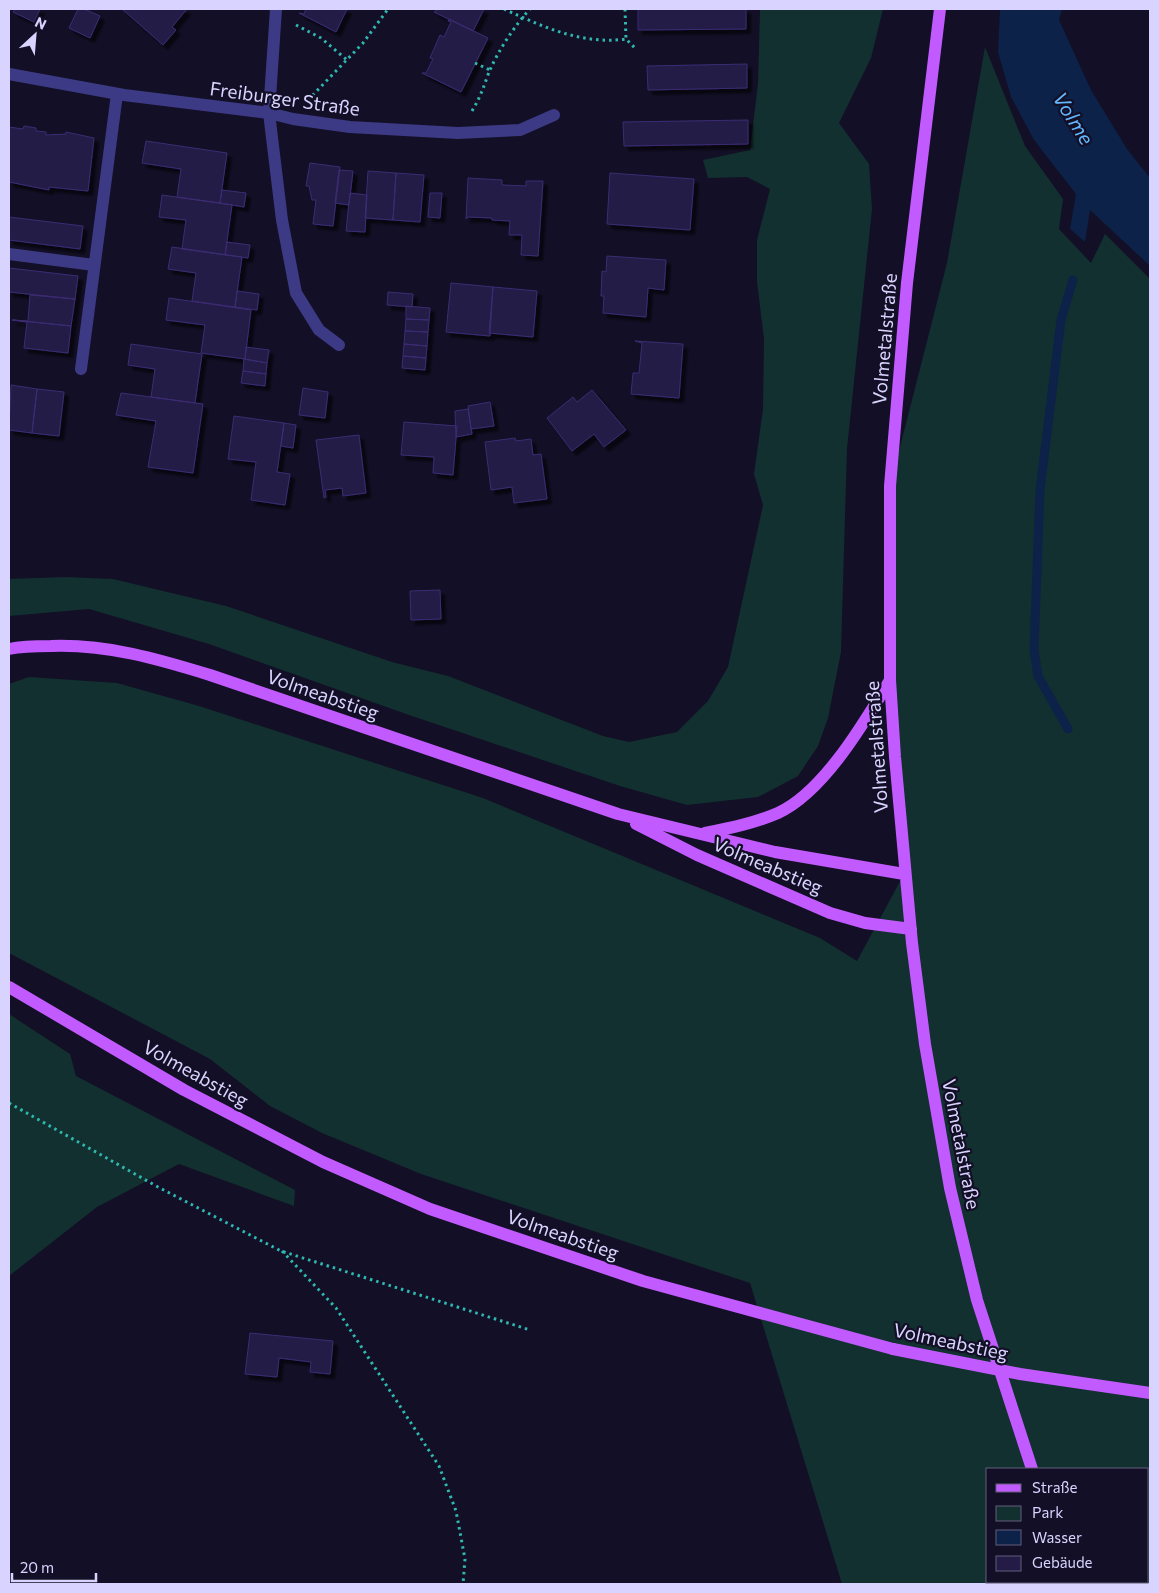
<svg xmlns="http://www.w3.org/2000/svg" width="1159" height="1593" font-family="Commissioner,sans-serif">
	<style>
		.green { fill: #12302f; fill-rule: evenodd }
		.water { fill: #0c2248 }
		.lines { fill: none; stroke-linecap: round; stroke-linejoin: round }
		.stream { stroke: #0c2248; stroke-width: 9 }
		.building { fill: #241b47; stroke: #3b2d73; filter: url(#shadow) }
		.path { stroke: #2fb8b0; stroke-width: 3; stroke-dasharray: 2.5 4; stroke-linecap: butt }
		.service { stroke: #3d3a85; stroke-width: 12 }
		.minor { stroke: #3d3a85; stroke-width: 12 }
		.primary { stroke: #c25bff; stroke-width: 12 }
		.primary-bridge { stroke: #c25bff; stroke-width: 12 }
		.labels { text-anchor: middle; dominant-baseline: central; stroke-width: 4.5; stroke-linejoin: round; paint-order: stroke }
		.street-label { font-size: 19px; fill: #d9d4ff; stroke: #130f26 }
		.water-label { font-size: 20px; font-style: italic; fill: #62b6ff; stroke: #130f26 }
	</style>
	<defs>
		<filter id="shadow"><feDropShadow dx="4.5" dy="4.5" stdDeviation="1" flood-color="#0009"/></filter>
	</defs>
	<rect width="100%" height="100%" fill="#130f26"/>
	<!-- green -->
	<path class="green" d="M760,9H883L871,58L839,123L869,164L872,209L847,449L841,652L828,718L818,746L798,776L758,797L687,805L620,786L409,715L209,644L89,609L9,616V579L66,577L113,579L226,606L392,662L448,676L603,736L629,742L677,732L708,701L728,667L763,505L754,474L763,409L764,339L757,282V240L770,189L747,177L708,178L703,160L750,150L758,84Z
		M985,47L1025,146L1063,199L1059,229L1091,263L1105,234L1150,279V1584H842L750,1283L421,1174L322,1133L270,1106L210,1059L9,953V684L29,677L117,683L199,706L483,798L820,938L857,961L904,874L899,817L890,486L947,263ZM988,1469H1148V1582H988Z
		M9,1014L70,1054L76,1076L295,1190L294,1206L179,1164L97,1207L9,1276Z"/>
	<!-- water -->
	<path class="water" d="M1000,9H1062L1059,20L1091,90L1127,149L1150,178V266L1090,210L1085,242L1070,229L1076,194L1034,140L1011,97L998,52Z"/>
	<g class="lines">
		<!-- stream -->
		<path class="stream" d="M1068,729L1038,676L1034,650L1040,490L1061,320L1073,280"/>
	</g>
	<!-- building -->
	<path class="building" d="M15,9H40L34,22L13,12Z
		M78,9H84L100,16L90,38L69,28Z
		M122,9H187L172,27L176,30L163,45Z
		M306,9H347L336,32L299,13L304,14Z
		M438,9H484L473,31L434,12Z
		M638,9H746V29L638,30Z
		M449,19L488,38L461,92L422,73H426L433,59L430,58L440,35L444,37L451,22L448,21Z
		M747,64V88L648,90L647,66Z
		M748,120V144L624,146L623,122Z
		M24,126L36,128V131L46,132V135L66,134V132L94,138L88,191L49,187V190L9,182V127L23,129Z
		M146,141L227,153L220,203L177,197L181,169L142,163Z
		M310,163L340,167L333,226L313,224L316,200H312L309,186H306Z
		M339,170L353,171L349,205L335,203Z
		M368,171L396,173L393,220L365,218Z
		M396,173L424,175L420,222L393,220Z
		M610,173L694,179L690,230L607,224Z
		M468,178L502,180V185L526,186V181H543L538,256L521,255L522,235H509L510,221L492,220V218L468,217L466,219Z
		M222,190L246,193L244,207L220,203Z
		M350,193L367,195L365,232L346,231Z
		M430,193H442L440,218L428,217Z
		M162,195L232,205L225,255L182,249L186,220L159,217Z
		M9,217L83,226L80,249L9,240Z
		M227,242L250,245L248,258L225,255Z
		M172,247L242,257L235,307L192,301L196,273L168,269Z
		M607,256L666,260L664,290L648,288L646,317L603,313L604,296H601L602,271L606,272Z
		M9,268L78,276L75,299L9,292Z
		M451,283L493,287L490,336L446,332Z
		M493,287L537,291L533,337L489,333Z
		M237,291L259,294L257,310L235,307Z
		M388,292L413,294L412,307L387,305Z
		M30,295L75,299L71,326L13,320L28,321Z
		M169,298L251,310L245,359L201,353L205,325L166,320Z
		M406,306L430,308L429,320L406,319Z
		M406,319L429,320L428,332L405,331Z
		M12,320H13L71,326L68,353L24,348L27,322Z
		M405,331L428,332L427,346L404,344Z
		M635,341L683,344L679,398L631,394L633,373H639L642,343Z
		M131,344L202,354L195,403L151,397L155,369L128,365Z
		M404,344L427,346L426,358L403,356Z
		M246,347L269,350L267,363L245,359Z
		M403,356L426,358L425,370L402,368Z
		M244,359L267,363L266,374L243,371Z
		M243,371L266,374L265,386L241,383Z
		M11,385L37,389L32,433L9,430Z
		M303,388L328,392L325,418L299,415Z
		M37,389L64,392L59,436L32,433Z
		M592,390L626,430L604,447L594,434L572,451L547,418L573,397L577,402Z
		M121,393L203,404L193,473L148,467L156,421L116,415Z
		M490,402L494,426L471,429L468,406Z
		M468,409L472,434L456,437L455,411Z
		M234,416L284,423L277,472L290,474L285,505L251,500L256,462L228,459Z
		M404,422L457,426L453,475L433,473L434,457L401,455Z
		M284,423L296,425L293,448L281,446Z
		M359,435L366,493L343,496L342,488L325,490L326,497L324,498L316,440Z
		M515,438L516,441L531,439L533,455L541,454L547,499L514,503L512,487L491,490L485,442Z
		M440,590L441,619L411,620L410,591Z
		M250,1333L333,1341L330,1374L310,1372L311,1362L279,1358L277,1377L245,1374Z"/>
	<g class="lines">
		<!-- path -->
		<path class="path" d="M504,9C543,27 582,45 626,39
			M625,9L626,39L635,48
			M296,25L321,38L347,60
			M475,63L490,70
			M308,100L363,43L388,9
			M472,111C480,98 484,86 489,72C498,51 515,25 530,9
			M9,1103L158,1187L281,1251L530,1330
			M282,1251L336,1308L439,1466L456,1511L465,1559L463,1584"/>
		<!-- service -->
		<path class="service" d="M9,254L94,265
			M81,369L117,94"/>
		<!-- minor -->
		<path class="minor" d="M276,9L269,113L282,220L296,293L319,330L339,345
			M9,74L124,95L269,113L293,119L350,127L458,133L520,130L554,115"/>
		<!-- primary -->
		<path class="primary" d="M940,9L907,283L890,486V680L895,757L912,943L925,1044L950,1188L977,1300L1032,1469
			M9,649C23,646 37,646 51,646C107,644 158,659 210,675L618,814L775,852L904,874
			M636,824L697,855L830,913L865,923L911,929
			M705,833C730,828 755,823 778,813C824,792 865,721 890,680
			M9,987L184,1090L323,1162L430,1209L643,1281L893,1349
			M1073,1582L1074,1584"/>
		<!-- primary-bridge -->
		<path class="primary-bridge" d="M893,1349L1020,1374L1150,1393"/>
	</g>
	<g class="labels">
		<!-- street labels -->
		<g class="street-label">
			<text transform="translate(285 98) rotate(8)">Freiburger Straße</text>
			<text transform="translate(884 339) rotate(-85)">Volmetalstraße</text>
			<text transform="translate(323 694) rotate(19)">Volmeabstieg</text>
			<text transform="translate(876 747) rotate(-94)">Volmetalstraße</text>
			<text transform="translate(768 865) rotate(23)">Volmeabstieg</text>
			<text transform="translate(196 1073) rotate(29)">Volmeabstieg</text>
			<text transform="translate(962 1144) rotate(79)">Volmetalstraße</text>
			<text transform="translate(563 1234) rotate(19)">Volmeabstieg</text>
			<text transform="translate(951 1341) rotate(12)">Volmeabstieg</text>
		</g>
		<!-- water labels -->
		<g class="water-label">
			<text transform="translate(1074 118) rotate(58)">Volme</text>
		</g>
	</g>
	<!-- border -->
	<rect width="1159" height="1593" fill="none" stroke="#d9d4ff" stroke-width="20"/>
	<!-- legend -->
	<rect x="986" y="1468" width="162" height="115" fill="#130f26" stroke="#625e7d"/>
	<rect x="996" y="1484" width="25" height="8" fill="#c25bff" stroke="#625e7d"/>
	<text x="1032" y="1493" font-size="15" fill="#d9d4ff">Straße</text>
	<rect x="996" y="1506" width="25" height="15" fill="#12302f" stroke="#625e7d"/>
	<text x="1032" y="1518" font-size="15" fill="#d9d4ff">Park</text>
	<rect x="996" y="1530" width="25" height="15" fill="#0c2248" stroke="#625e7d"/>
	<text x="1032" y="1543" font-size="15" fill="#d9d4ff">Wasser</text>
	<rect x="996" y="1556" width="25" height="15" fill="#241b47" stroke="#625e7d"/>
	<text x="1032" y="1568" font-size="15" fill="#d9d4ff">Gebäude</text>
	<!-- north arrow -->
	<g transform="translate(35 35) rotate(26)" stroke="#130f26" stroke-width="4" paint-order="stroke">
	<path d="M0-4L9 19L0 12L-9 19Z" fill="#d9d4ff"/>
	<text y="-8" font-size="14" font-weight="bold" text-anchor="middle" fill="#d9d4ff">N</text>
	</g>
	<!-- scale -->
	<path d="M12 1573v8h84v-8" fill="none" stroke="#d9d4ff" stroke-width="2.5"/>
	<text x="20" y="1573" font-size="15" fill="#d9d4ff" stroke="#130f26" stroke-width="4" paint-order="stroke">20 m</text>
</svg>
